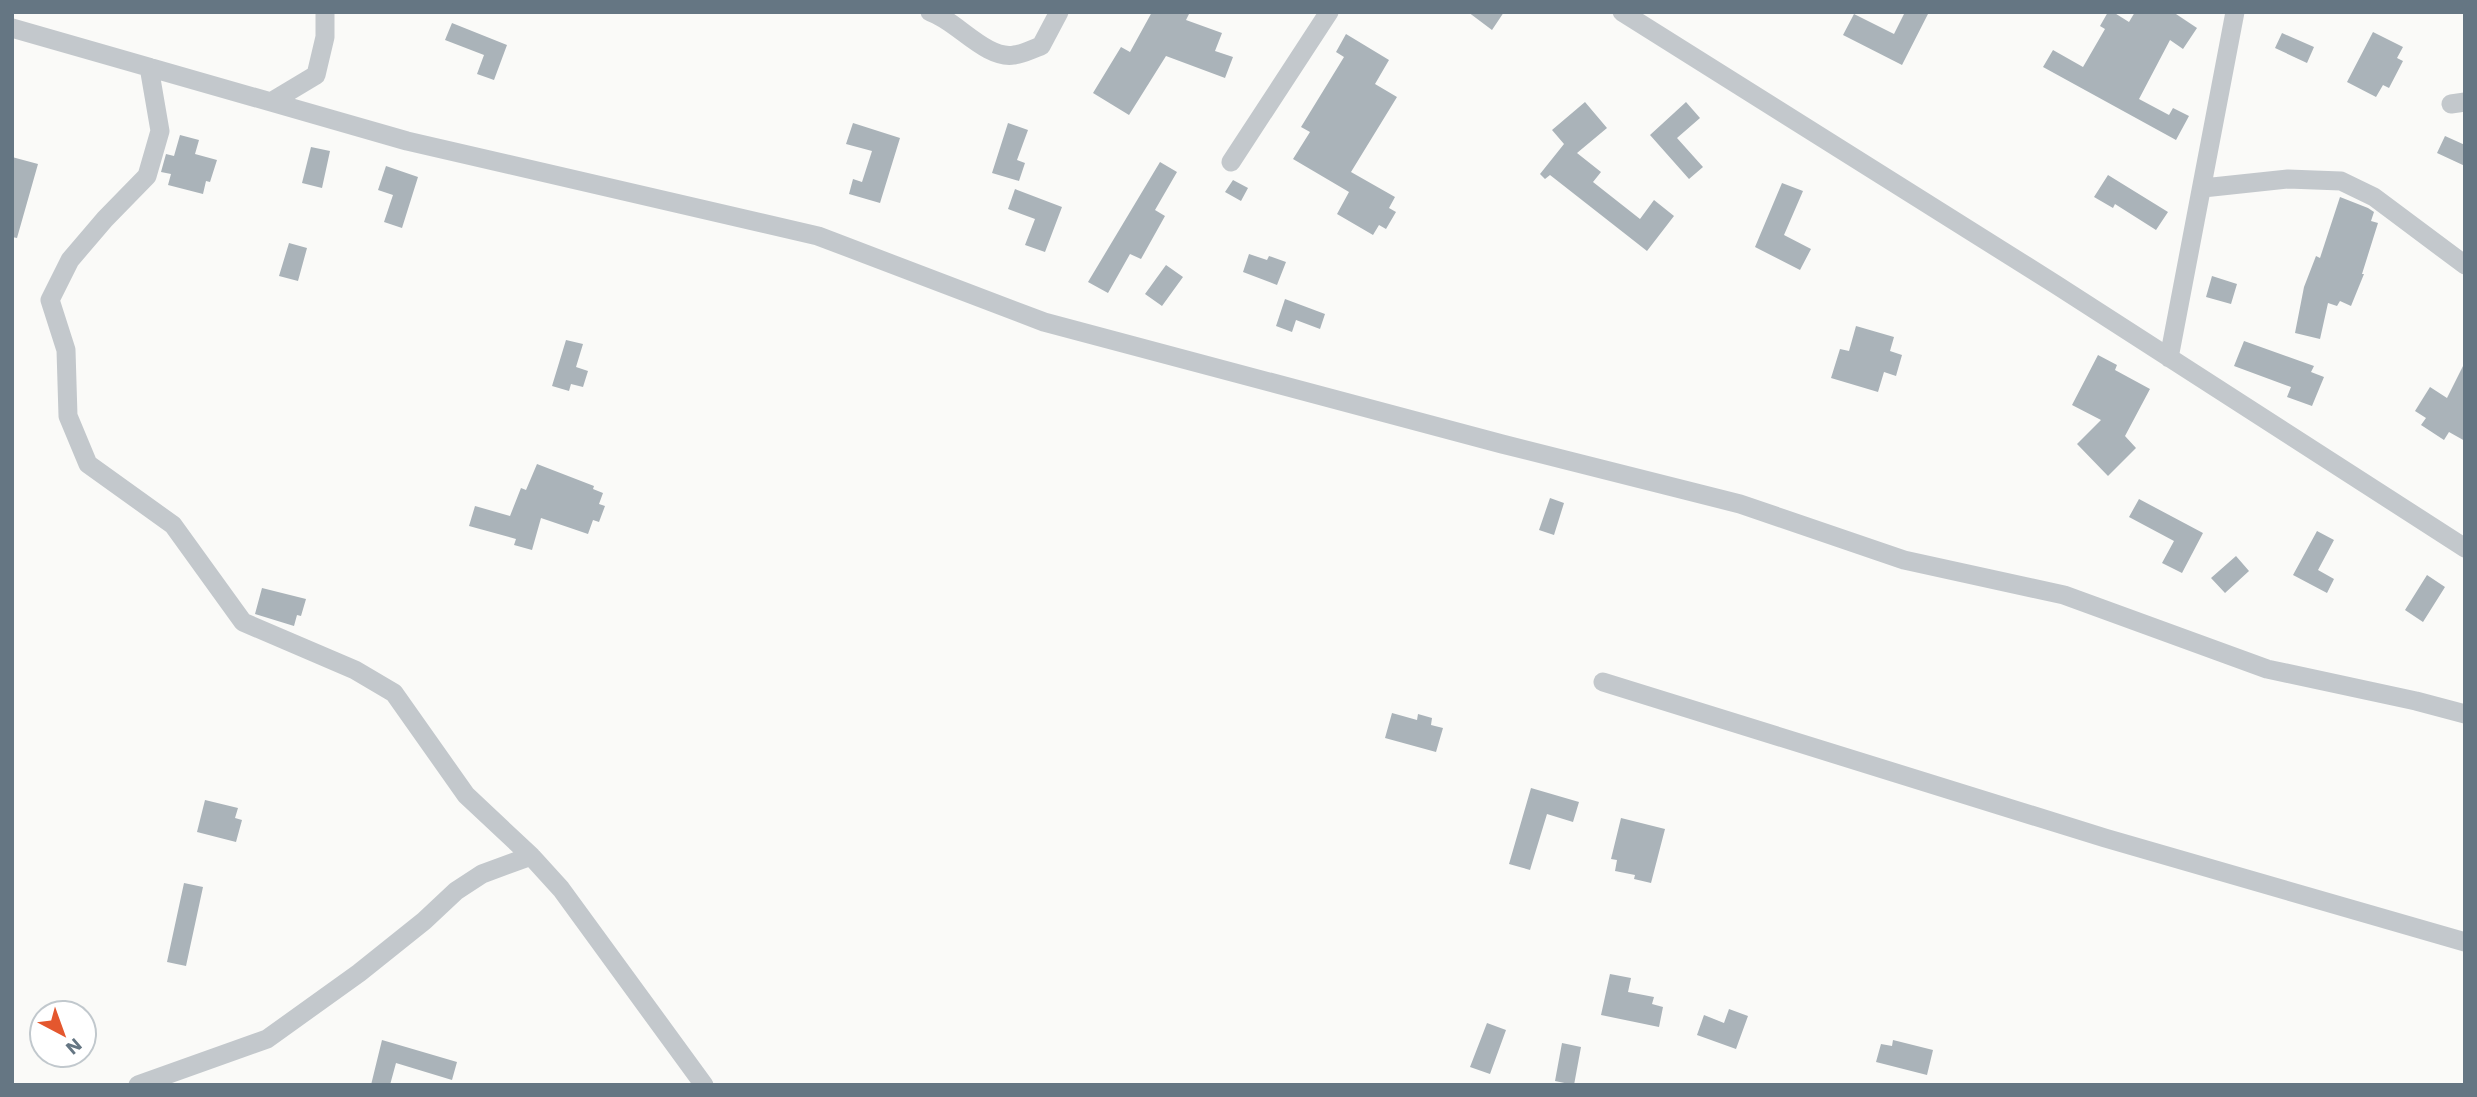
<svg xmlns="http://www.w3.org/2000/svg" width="2477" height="1097" font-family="'Work Sans',sans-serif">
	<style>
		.building { fill: #aab3b9 }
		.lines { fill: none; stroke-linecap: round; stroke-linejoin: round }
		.minor { stroke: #c3c8cc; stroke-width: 19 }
	</style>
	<rect width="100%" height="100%" fill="#fafaf8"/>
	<!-- building -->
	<path class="building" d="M1152,12H1190L1186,20L1222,33L1215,51L1233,57L1225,78L1166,56L1129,115L1093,93L1121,47L1130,52Z
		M1468,12H1504L1492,30Z
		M1905,12H1929L1902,65L1843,35L1854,14L1894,34Z
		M2108,12H2113L2129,22L2135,12H2173L2197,28L2183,49L2170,40L2139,99L2169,115L2173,108L2189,116L2176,140L2043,67L2053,50L2083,67L2105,29L2100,26Z
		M452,23L507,45L494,80L477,74L484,55L445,40Z
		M2373,32L2403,47L2397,58L2403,61L2389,88L2383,85L2376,97L2347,82Z
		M2282,33L2314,47L2307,63L2275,48Z
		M1346,34L1389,60L1375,84L1397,97L1351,172L1395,197L1389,208L1396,212L1386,229L1379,225L1373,235L1337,214L1349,192L1293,159L1310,132L1301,127L1344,57L1336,52Z
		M1585,102L1607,128L1577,153L1601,172L1593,182L1640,219L1654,200L1674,216L1647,251L1550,175L1545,179L1540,174L1564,144L1552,130Z
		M1686,102L1700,118L1677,138L1703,167L1689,179L1650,135Z
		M853,123L900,138L880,203L849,194L853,179L862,182L872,151L846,144Z
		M1008,123L1028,130L1017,160L1025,163L1019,181L992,173Z
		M180,135L199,140L195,154L217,160L210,182L206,181L203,194L168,185L171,174L161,172L166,154L174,156Z
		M2445,136L2465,145V166L2437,153Z
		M311,147L330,151L322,188L302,183Z
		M12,157L38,164L17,238L12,237Z
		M1160,162L1177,172L1155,210L1165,216L1141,259L1130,254L1108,293L1088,282Z
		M386,166L418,177L402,228L384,222L393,195L378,190Z
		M2108,175L2168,212L2156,230L2115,204L2113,208L2094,197Z
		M1233,180L1248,188L1241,201L1225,192Z
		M1782,183L1803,191L1784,235L1811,249L1800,270L1755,247Z
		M1015,189L1062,207L1045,252L1025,245L1035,219L1008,209Z
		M2340,197L2368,208L2374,212L2371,221L2378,223L2362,274H2364L2351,306L2340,301L2337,306L2328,303L2320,339L2295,333L2304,287L2316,256L2320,258Z
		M289,243L307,248L298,281L279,276Z
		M1249,254L1267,260L1269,256L1286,262L1277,285L1243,272Z
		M1166,265L1183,277L1162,306L1145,294Z
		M2212,276L2237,284L2231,304L2206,297Z
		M1285,299L1325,314L1320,329L1296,320L1292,332L1276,326Z
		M1856,326L1894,337L1890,351L1902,355L1896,376L1884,372L1878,392L1831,378L1840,349L1849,351Z
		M566,340L583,344L576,367L588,371L583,387L571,384L569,391L552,386Z
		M2244,341L2314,366L2311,372L2324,377L2312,406L2287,397L2291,387L2234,366Z
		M2098,355L2117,365L2115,370L2150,389L2125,436L2136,448L2108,476L2077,444L2101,420L2072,405Z
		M2465,362V441L2449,432L2444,440L2421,425L2426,418L2415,411L2430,387L2447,398Z
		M537,464L594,486L593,489L603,493L599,504L605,506L599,522L593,520L588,534L541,518L532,550L514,545L516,539L469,526L475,506L510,516L521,488L526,490Z
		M1550,498L1564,503L1554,535L1539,530Z
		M2139,499L2203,533L2182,573L2162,563L2174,541L2129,517Z
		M2317,531L2334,540L2318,570L2334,579L2327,593L2293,575Z
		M2236,556L2249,571L2225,593L2211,578Z
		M2427,575L2445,587L2423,622L2405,610Z
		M262,588L306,599L301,616L297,615L294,626L255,614Z
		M1392,713L1417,720L1418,714L1432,718L1431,725L1443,728L1436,752L1385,738Z
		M1531,788L1579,802L1573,822L1547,814L1530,870L1509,864Z
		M205,800L238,808L235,818L242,820L236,842L197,832Z
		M1621,818L1665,829L1651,883L1634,879L1635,875L1615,871L1617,860L1611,859Z
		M184,883L203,887L186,966L167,962Z
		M1610,974L1631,978L1628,992L1654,997L1652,1004L1663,1007L1659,1027L1601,1015Z
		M1729,1009L1748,1016L1736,1049L1697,1035L1704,1015L1724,1023Z
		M1487,1023L1506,1030L1490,1074L1470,1067Z
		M382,1040L457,1062L452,1080L396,1063L390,1085H371Z
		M1893,1040L1933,1050L1927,1075L1876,1062L1881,1044L1892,1046Z
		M1562,1043L1581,1047L1574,1085L1555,1081Z"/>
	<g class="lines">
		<!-- minor -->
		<path class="minor" d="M930,12C956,20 986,60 1014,55C1023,54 1032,49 1041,46L1059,12
			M1622,12L2055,284L2465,548
			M12,28L407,141L818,236L1044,322L1502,444L1740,504L1904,560L2064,595L2267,669L2416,701L2465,714
			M149,67L160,131L147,176L105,219L70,260L50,300L66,350L68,416L88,464L173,525L243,622L355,670L394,693L466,795L531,856L561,889L704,1085
			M271,102L316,75L325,37V12
			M2451,104L2465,102
			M1231,162L1329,12
			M2203,188L2288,179L2341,181L2374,197L2465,265
			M2169,358L2235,12
			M1603,682L2105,838L2465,942
			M138,1085L267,1039L359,973L424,921L456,891L482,874L531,856"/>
	</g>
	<!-- border -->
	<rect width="2477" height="1097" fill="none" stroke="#657683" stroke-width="28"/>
	<!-- north arrow -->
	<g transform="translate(63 1034) rotate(139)"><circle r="33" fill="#ffffff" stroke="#c1c8cd" stroke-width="2"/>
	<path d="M0-5L12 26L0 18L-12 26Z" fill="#e4572e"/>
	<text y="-10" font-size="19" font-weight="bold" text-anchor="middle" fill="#657683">N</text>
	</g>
</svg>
